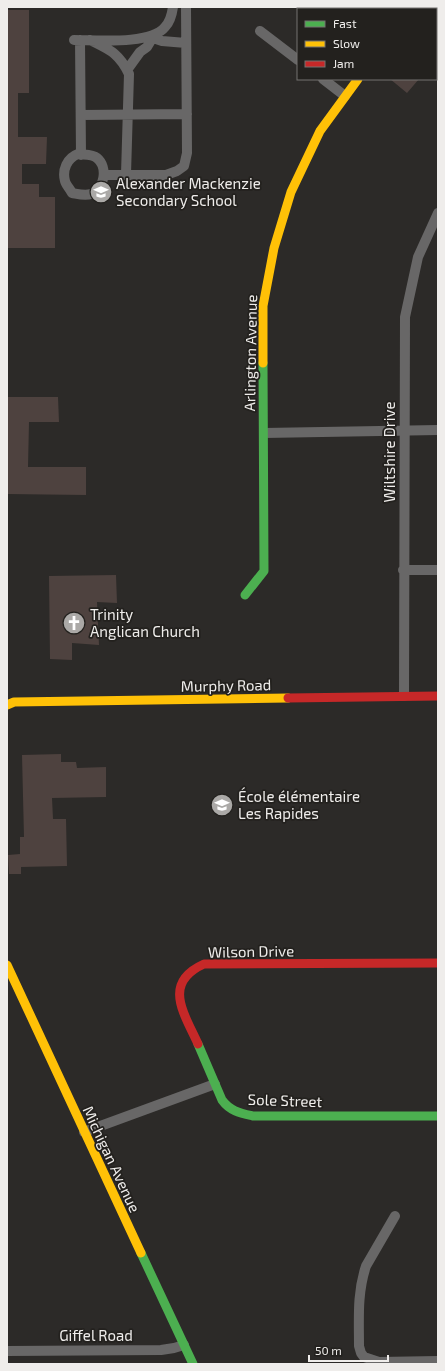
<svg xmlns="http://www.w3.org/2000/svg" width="445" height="1371" font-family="'Exo 2',sans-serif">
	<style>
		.building { fill: #4e423f }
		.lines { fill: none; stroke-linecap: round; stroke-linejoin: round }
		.street { stroke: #686767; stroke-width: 10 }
		.fast { stroke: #4caf50; stroke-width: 9 }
		.slow { stroke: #ffc107; stroke-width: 9 }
		.jam { stroke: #c62828; stroke-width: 9 }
		.labels { text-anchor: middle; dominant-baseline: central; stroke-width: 3.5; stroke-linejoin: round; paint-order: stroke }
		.poi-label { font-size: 15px; fill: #efedeb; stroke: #23211e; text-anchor: start }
		.street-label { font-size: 15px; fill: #efedeb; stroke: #23211e }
	</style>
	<rect width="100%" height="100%" fill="#2c2a28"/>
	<!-- building -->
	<path class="building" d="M7,10H29V93H18V137H47L46,164H22V184H39V197H55V248H7Z
		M390,79H419L407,93Z
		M7,397H58L59,422H29L28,467H86V495L7,494Z
		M116,575L117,603L97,602L99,645L72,643V660L50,659L49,576Z
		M61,754V762H76L77,768L106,767V797L52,798L53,819H66L67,866L21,867V874H9L8,855L20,854V837H24L22,755Z"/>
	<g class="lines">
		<!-- street -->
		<path class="street" d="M413,9L414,7
			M260,31L298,60
			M74,40C96,40 151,45 165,27C170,22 172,14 173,7
			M80,40L81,155
			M90,40C110,50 119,53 129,74L126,174
			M127,70L140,52L147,47L150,42V37L162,41L186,43
			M323,79L345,96
			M81,115L187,114
			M78,154C84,155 92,154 97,158C108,167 105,189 91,194C85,196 78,194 72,193C70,189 66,185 65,181C62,170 67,158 78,154Z
			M104,175H166L177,171L184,166L187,153L186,7
			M264,433L438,430
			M403,570H438
			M404,696L405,317L418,257L438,213
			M84,1132L215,1084
			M395,1216L366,1266C357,1293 359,1318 359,1346L361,1353L364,1357L379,1362L438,1361
			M7,1351L161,1350L174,1348L184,1345"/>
		<!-- fast -->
		<path class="fast" d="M245,595L264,571L263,363
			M198,1044L222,1100C230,1111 240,1113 253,1116H438
			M141,1253L193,1364"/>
		<!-- slow -->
		<path class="slow" d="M263,363V306L274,248L291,192L320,131L358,79
			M7,705L14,702L288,698
			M7,965L141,1253"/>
		<!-- jam -->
		<path class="jam" d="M288,698L438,696
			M198,1044C184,1013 162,983 204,964L438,963"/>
	</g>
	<!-- icons -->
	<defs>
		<g id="school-disc" transform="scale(1.15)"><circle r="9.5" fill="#aba9a7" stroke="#23211e"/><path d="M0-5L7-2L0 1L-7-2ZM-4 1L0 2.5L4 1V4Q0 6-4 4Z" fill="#fff"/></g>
		<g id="church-disc" transform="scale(1.15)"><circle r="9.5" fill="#aba9a7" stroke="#23211e"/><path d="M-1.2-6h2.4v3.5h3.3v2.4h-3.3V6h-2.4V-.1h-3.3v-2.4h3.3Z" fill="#fff"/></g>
	</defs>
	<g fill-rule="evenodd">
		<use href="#school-disc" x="101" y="192"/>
		<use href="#church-disc" x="74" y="623"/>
		<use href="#school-disc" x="222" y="805"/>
	</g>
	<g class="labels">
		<!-- poi labels -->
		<g class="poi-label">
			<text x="116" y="183">Alexander Mackenzie<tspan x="116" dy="17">Secondary School</tspan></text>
			<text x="90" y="614">Trinity<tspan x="90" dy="17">Anglican Church</tspan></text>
			<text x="238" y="796">École élémentaire<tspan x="238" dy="17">Les Rapides</tspan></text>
		</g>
		<!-- street labels -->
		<g class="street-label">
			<text transform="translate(250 353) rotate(-89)">Arlington Avenue</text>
			<text transform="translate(389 452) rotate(-90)">Wiltshire Drive</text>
			<text transform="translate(226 685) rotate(-1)">Murphy Road</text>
			<text transform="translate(251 951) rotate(-1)">Wilson Drive</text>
			<text transform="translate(285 1100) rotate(2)">Sole Street</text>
			<text transform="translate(112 1159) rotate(65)">Michigan Avenue</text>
			<text x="96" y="1335">Giffel Road</text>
		</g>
	</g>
	<!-- border -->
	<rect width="445" height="1371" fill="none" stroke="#efedeb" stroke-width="16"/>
	<!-- legend -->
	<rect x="297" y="8" width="140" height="72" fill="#23211e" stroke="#757370"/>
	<rect x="305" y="21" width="20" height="6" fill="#4caf50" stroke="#757370"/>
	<text x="333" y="28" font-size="12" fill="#efedeb">Fast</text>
	<rect x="305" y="41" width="20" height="6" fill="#ffc107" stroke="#757370"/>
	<text x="333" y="48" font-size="12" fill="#efedeb">Slow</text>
	<rect x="305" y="61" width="20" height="6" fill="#c62828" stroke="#757370"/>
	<text x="333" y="68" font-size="12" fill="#efedeb">Jam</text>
	<!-- scale -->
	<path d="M309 1355v6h79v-6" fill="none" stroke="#efedeb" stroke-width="2"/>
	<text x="315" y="1355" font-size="12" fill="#efedeb" stroke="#23211e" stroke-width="3" paint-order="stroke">50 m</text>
</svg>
